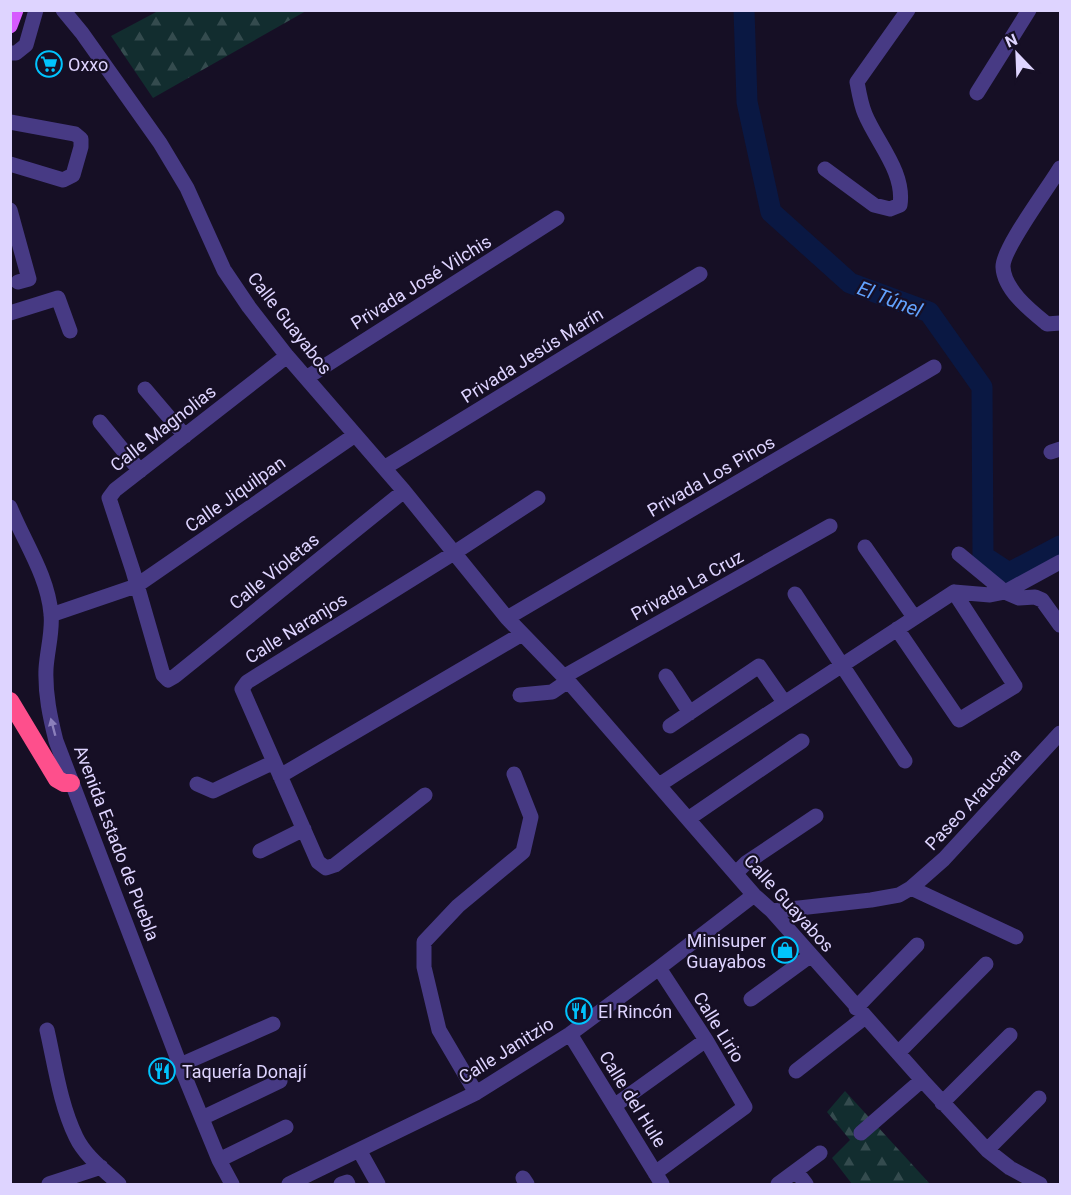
<svg xmlns="http://www.w3.org/2000/svg" width="1071" height="1195" font-family="Roboto,sans-serif">
	<style>
		.forest { fill: url(#forest-firs) }
		.lines { fill: none; stroke-linecap: round; stroke-linejoin: round }
		.river { stroke: #0a1843; stroke-width: 21 }
		.minor { stroke: #473a84; stroke-width: 15 }
		.major { stroke: #d65bfe; stroke-width: 15 }
		.highway { stroke: #fe4f8c; stroke-width: 18 }
		.oneway { fill: #8b7fbb }
		.labels { text-anchor: middle; dominant-baseline: central; stroke-width: 4.5; stroke-linejoin: round; paint-order: stroke }
		.poi-label { font-size: 18px; fill: #ded4ff; stroke: #160f25; text-anchor: start }
		.street-label { font-size: 18px; fill: #ded4ff; stroke: #160f25 }
		.water-label { font-size: 20px; font-style: italic; fill: #62a2fe; stroke: #160f25 }
	</style>
	<defs>
		<pattern id="forest-firs" width="22" height="20" patternUnits="userSpaceOnUse" patternTransform="scale(1.5)"><rect width="22" height="20" fill="#122d2f"/><path d="M5 1l3.5 6h-7zM16 11l3.5 6h-7z" fill="#344b4e"/></pattern>
	</defs>
	<rect width="100%" height="100%" fill="#160f25"/>
	<!-- forest -->
	<path class="forest" d="M158,11V10L306,11L153,98L111,36Z
		M845,1091L930,1184H852L832,1158L850,1140L827,1112Z"/>
	<g class="lines">
		<!-- river -->
		<path class="river" d="M744,10L747,102L771,212L850,283L929,312L982,387L983,556L1009,573L1060,546"/>
		<!-- minor -->
		<path class="minor" d="M63,10L82,33L160,143L187,188L224,270L249,307L287,356L404,491L507,618L568,681L754,895L772,911L922,1080L987,1150L1010,1168L1040,1184
			M10,53H16L26,45L36,10
			M977,93L1029,10
			M10,122L75,134L81,139V147L73,175L63,180L10,164
			M1060,168C1049,187 1002,249 1003,267C1004,290 1031,311 1047,324L1060,323
			M825,169L874,205L890,209L900,205C905,172 877,143 865,114C861,105 859,93 857,82L908,10
			M10,210L29,279L18,282
			M10,313L58,298L70,331
			M287,356L115,490L109,498L133,571L163,675L168,680L175,676L404,491
			M306,378L557,218
			M145,389L185,436
			M100,422L140,471
			M1051,452L1060,449
			M384,468L700,274
			M10,507C24,542 48,576 51,614C53,631 47,651 46,669C45,694 50,717 56,741L180,1065L219,1160L232,1184
			M865,547L914,617
			M959,554L1005,592L1019,598L1035,597L1042,600L1060,625
			M795,594L905,761
			M51,615L136,586L355,435
			M507,618L934,367
			M897,629L959,720L1015,686L954,592
			M666,676L690,713
			M563,677L830,526
			M520,695L552,692L568,681
			M670,726L759,666L784,702
			M280,776L522,634
			M197,784L213,791L274,762
			M659,785L954,592L990,595L1005,592L1060,562
			M425,795L335,865L326,868L318,862L242,689L247,682L454,553L538,498
			M688,819L802,741
			M260,851L304,829
			M736,873L746,863L816,816
			M911,888L1016,937
			M772,911L871,900L899,895L911,888L944,859L1060,733
			M751,999L810,956
			M856,1008L917,945
			M47,1030C55,1065 60,1104 76,1137C85,1156 104,1170 119,1184
			M570,1034L662,1184
			M898,1053L986,964
			M180,1065L273,1024
			M796,1071L865,1017
			M476,1093L439,1030L424,967V942L458,906L523,852L531,817L514,774
			M942,1103L1010,1035
			M614,1106L706,1040
			M202,1118L280,1081
			M861,1133L922,1080
			M359,1150L378,1184
			M987,1150L1039,1098
			M219,1160L286,1127
			M796,1171L806,1184
			M655,1173L745,1107L706,1040L659,968
			M523,1178L527,1184
			M49,1184L101,1167
			M289,1184L476,1093L570,1034L659,968L754,895
			M341,1184L347,1182L348,1184
			M778,1184L820,1153"/>
		<!-- major -->
		<path class="major" d="M10,26L16,10"/>
		<!-- highway -->
		<path class="highway" d="M10,701L57,779L64,783H71"/>
	</g>
	<!-- one-way arrows -->
	<defs><path id="oneway-solid" d="M-6-.8H1V-3.2L6.5 0L1 3.2V.8H-6Z" transform="scale(1.5)"/></defs>
	<use class="oneway" href="#oneway-solid" transform="translate(53 727) rotate(-105)"/>
	<!-- icons -->
	<defs>
		<g id="supermarket-ring" transform="scale(1.35)"><circle r="9.5" fill="#160f25" stroke="#01c3fd" stroke-width="1.5"/><path d="M-6-5.5h2.5l.6 2H6L4.5 2H-2.5L-4.4-4H-6ZM-1.5 3.2a1.3 1.3 0 1 0 .1 0ZM3 3.2a1.3 1.3 0 1 0 .1 0Z" fill="#01c3fd"/></g>
		<g id="shop-ring" transform="scale(1.35)"><circle r="9.5" fill="#160f25" stroke="#01c3fd" stroke-width="1.5"/><path d="M-5-2.5h2.3a2.7 3.5 0 0 1 5.4 0H5L5.5 6h-11ZM-1.5-2.5h3a1.5 2.3 0 0 0-3 0Z" fill="#01c3fd"/></g>
		<g id="restaurant-ring" transform="scale(1.35)"><circle r="9.5" fill="#160f25" stroke="#01c3fd" stroke-width="1.5"/><path d="M-5-6h1v4h1v-4h1v4h1v-4h1v5L-1.5 .5V6h-2V.5L-5-1ZM5-6V6H3V1.5H1.5Q1.5-4 5-6Z" fill="#01c3fd"/></g>
	</defs>
	<g fill-rule="evenodd">
		<use href="#supermarket-ring" x="49" y="64"/>
		<use href="#shop-ring" x="785" y="950"/>
		<use href="#restaurant-ring" x="579" y="1011"/>
		<use href="#restaurant-ring" x="162" y="1071"/>
	</g>
	<g class="labels">
		<!-- poi labels -->
		<g class="poi-label">
			<text x="68" y="64">Oxxo</text>
			<text x="766" y="940" text-anchor="end">Minisuper<tspan x="766" dy="21">Guayabos</tspan></text>
			<text x="598" y="1011">El Rincón</text>
			<text x="182" y="1071">Taquería Donají</text>
		</g>
		<!-- street labels -->
		<g class="street-label">
			<text transform="translate(421 282) rotate(-32)">Privada José Vilchis</text>
			<text transform="translate(290 323) rotate(52)">Calle Guayabos</text>
			<text transform="translate(532 355) rotate(-32)">Privada Jesús Marín</text>
			<text transform="translate(163 428) rotate(-38)">Calle Magnolias</text>
			<text transform="translate(711 476) rotate(-30)">Privada Los Pinos</text>
			<text transform="translate(235 494) rotate(-35)">Calle Jiquilpan</text>
			<text transform="translate(274 571) rotate(-39)">Calle Violetas</text>
			<text transform="translate(687 585) rotate(-29)">Privada La Cruz</text>
			<text transform="translate(296 628) rotate(-32)">Calle Naranjos</text>
			<text transform="translate(973 799) rotate(-47)">Paseo Araucaria</text>
			<text transform="translate(117 843) rotate(69)">Avenida Estado de Puebla</text>
			<text transform="translate(789 903) rotate(48)">Calle Guayabos</text>
			<text transform="translate(719 1027) rotate(58)">Calle Lirio</text>
			<text transform="translate(506 1050) rotate(-32)">Calle Janitzio</text>
			<text transform="translate(633 1099) rotate(58)">Calle del Hule</text>
		</g>
		<!-- water labels -->
		<g class="water-label">
			<text transform="translate(890 299) rotate(21)">El Túnel</text>
		</g>
	</g>
	<!-- border -->
	<rect width="1071" height="1195" fill="none" stroke="#ded4ff" stroke-width="24"/>
	<!-- north arrow -->
	<g transform="translate(1017 54) rotate(337)" stroke="#160f25" stroke-width="4.5" paint-order="stroke">
	<path d="M0-4.5L10 22L0 15L-10 22Z" fill="#ded4ff"/>
	<text y="-9" font-size="16" font-weight="bold" text-anchor="middle" fill="#ded4ff">N</text>
	</g>
</svg>
